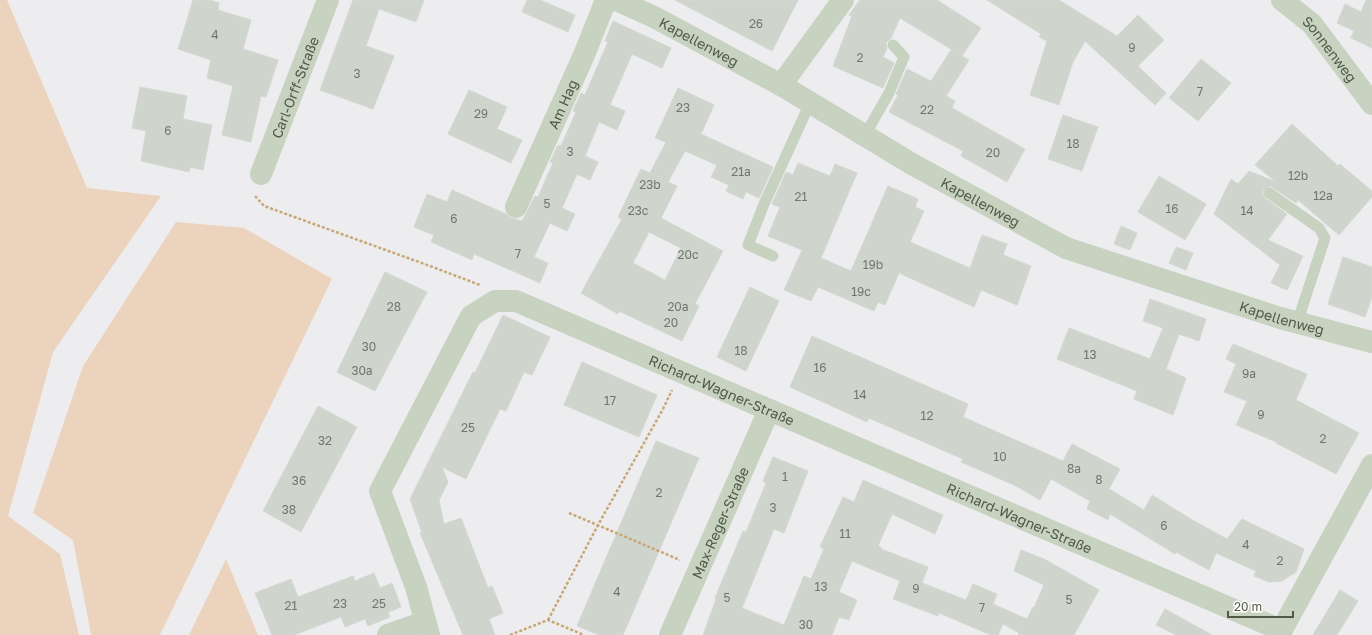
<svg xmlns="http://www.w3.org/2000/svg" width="1372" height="635" font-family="'Golos Text',sans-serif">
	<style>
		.green { fill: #ecd3bd }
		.building { fill: #cfd5cc; stroke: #d3d8d1; fill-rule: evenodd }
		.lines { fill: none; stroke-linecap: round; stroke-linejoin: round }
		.path { stroke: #c8a777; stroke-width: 2.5; stroke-dasharray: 3 2; stroke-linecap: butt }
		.lane { stroke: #c8d2c1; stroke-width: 11 }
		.street { stroke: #c8d2c1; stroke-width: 22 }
		.labels { text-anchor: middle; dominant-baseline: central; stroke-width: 3.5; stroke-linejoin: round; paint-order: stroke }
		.number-label { font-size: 12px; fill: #6f7868 }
		.street-label { font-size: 14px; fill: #4f5946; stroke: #fff }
	</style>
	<rect width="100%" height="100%" fill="#ededf0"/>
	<!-- green -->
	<path class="green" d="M0,0H7L87,188L161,196L53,352L8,516L60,554L79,635H0Z
		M176,222L244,228L332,279L160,635H91L73,540L33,513L83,366Z
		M226,559L258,635H189Z"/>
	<!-- building -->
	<path class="building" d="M193,0H210L219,3L218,10L251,20L243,49L278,60L266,97L261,96L251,142L222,135L233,86L207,78L211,60L178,49Z
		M353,0H424L416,22L379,9L366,46L394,56L373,109L320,90Z
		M527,0H540L575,15L568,32L522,12Z
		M675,0H798L772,51Z
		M860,0H937L981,28L962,56L969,60L946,96L955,101L952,108L1025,149L1007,182L961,156L963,151L889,112L898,95L896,94L907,69L931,81L951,50L962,56L900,18L891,38L886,43L887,48L883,57L894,63L883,88L833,66L852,16L849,15Z
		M987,0H1059L1117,36L1138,15L1164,40L1138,66L1166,93L1155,105L1085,41L1073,62L1059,105L1030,95L1047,41L1039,37L1041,34Z
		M1366,0H1372V48L1351,38L1354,31L1337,23L1345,4L1361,12Z
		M613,21L671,48L662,68L632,54L610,105L625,111L617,130L599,122L585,156L598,162L590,180L577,174L562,208L575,214L567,231L550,223L534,257L548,263L540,283L474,254L472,260L431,242L434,235L414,227L427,194L447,202L452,190L506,214L511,218L522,221L535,196L538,197L553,163L550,162L558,145L561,146L576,112L573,111L581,93L585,95L608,42L605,41Z
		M1201,59L1231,83L1198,121L1169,98Z
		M140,87L187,96L183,119L212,125L203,170L190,167L189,172L141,161L146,131L132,128Z
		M678,88L714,105L701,134L773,167L759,198L746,192L743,199L726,191L729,185L711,177L717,165L685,151L668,182L677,186L661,218L723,251L695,304L699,306L682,341L619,311L618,314L581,293L622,219L618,217L641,169L650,173L666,142L655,138ZM649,232L681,248L665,280L633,263Z
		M469,90L507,107L497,129L522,140L511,163L448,134Z
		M1063,115L1098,127L1082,171L1048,159Z
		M1292,124L1338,166L1340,164L1372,191V197L1339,235L1298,200L1296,203L1270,186L1264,189L1262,193L1265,198L1287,214L1268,240L1303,256L1287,290L1271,283L1280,265L1214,214L1231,179L1238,184L1249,171L1276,182L1255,165Z
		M798,163L830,176L835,164L857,173L821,258L851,271L888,186L918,199L915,207L924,211L910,242L970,268L982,235L1007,244L1003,255L1031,266L1017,305L981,290L974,307L899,273L885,305L878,302L874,311L818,287L811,301L784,290L802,250L768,236L780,207L772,204L786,172L793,175Z
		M1159,176L1206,204L1185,240L1138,212Z
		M1121,226L1137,233L1130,250L1114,244Z
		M1176,247L1193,253L1186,270L1169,263Z
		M1343,257L1372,267V297L1365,317L1328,304Z
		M385,272L427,292L375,391L337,372Z
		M750,287L779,301L746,371L717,357Z
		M1150,299L1206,319L1199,341L1179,334L1166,369L1186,378L1173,415L1134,399L1137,391L1057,359L1069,328L1150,359L1163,328L1143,321Z
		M503,315L550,337L532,375L524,372L506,411L500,409L466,479L442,467L448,482L439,500L444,524L461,518L488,588L492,586L503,613L489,619L495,635H463L420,533H422L410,499L473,372L475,373Z
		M812,336L968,404L963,417L1063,461L1072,444L1120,469L1109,489L1144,510L1152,495L1194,521L1227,539L1242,519L1304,549L1296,572L1282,581L1269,582L1254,576L1256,571L1216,553L1209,570L1176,552L1175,554L1110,514L1108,520L1087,509L1090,501L1051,479L1040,500L1016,486L961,462L963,459L869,418L867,422L790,387Z
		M1233,344L1307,374L1296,400L1359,433L1336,474L1276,443V442L1236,425L1247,401L1224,392L1236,364L1226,359Z
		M582,362L657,395L639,437L564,405Z
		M318,406L357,427L301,532L263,511Z
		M656,441L699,458L623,635H599L577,626Z
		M773,457L808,471L784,533L774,529L742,608L784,625L804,576L811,579L824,549L820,547L843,497L854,502L863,480L943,515L935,534L892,514L878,546L882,548L881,549L928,567L922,583L966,600L973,584L997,594L993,604L1027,619L1033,607L1034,608L1044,585L1014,571L1021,550L1044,559L1099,590L1074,635H1018L1019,633L1003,624L998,635H991L939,613L938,616L893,599L900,581L852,561L839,592L857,600L849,620L839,617L832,635H703L716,599L715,598L743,531L746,532L766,483L763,481Z
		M374,573L380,588L392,583L401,607L388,612L390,617L368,626L365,619L345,627L341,617L294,635H272L255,593L291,579L298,597L353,576L355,581Z
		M1340,590L1358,601L1337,635H1313Z
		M1165,609L1212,635H1176L1156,625Z"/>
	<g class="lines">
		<!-- path -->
		<path class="path" d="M255,196L264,206L430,266L480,285
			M569,513L680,560
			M548,620L598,525L663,409L672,390
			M510,635L548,620L584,635"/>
		<!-- lane -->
		<path class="lane" d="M865,135L889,93L904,57L893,45
			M1269,193L1319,228L1325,238L1297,323
			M773,256L748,245L764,204L810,103"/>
		<!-- street -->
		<g class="street">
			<path id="s1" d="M616,0L654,17L781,85L912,164L1066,248L1280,318L1372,342"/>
			<path id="s2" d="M1282,0L1312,24L1372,104"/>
			<path d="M781,85L843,0"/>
			<path id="s3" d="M261,174L328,0"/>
			<path id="s4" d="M516,207L584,55L606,0"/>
			<path d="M388,635L425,622"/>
			<path id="s5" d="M429,635L416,587L380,491L471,316L495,301H516L1281,630"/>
			<path id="s6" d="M670,635L769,410"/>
			<path d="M1279,635L1372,465"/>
		</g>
	</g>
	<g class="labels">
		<!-- number labels -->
		<g class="number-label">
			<text x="756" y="23">26</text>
			<text x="215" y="34">4</text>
			<text x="1132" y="47">9</text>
			<text x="860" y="57">2</text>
			<text x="357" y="73">3</text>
			<text x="1200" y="91">7</text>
			<text x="683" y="107">23</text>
			<text x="927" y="109">22</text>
			<text x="481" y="113">29</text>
			<text x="168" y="130">6</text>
			<text x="1073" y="143">18</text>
			<text x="570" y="151">3</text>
			<text x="993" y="152">20</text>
			<text x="741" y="171">21a</text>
			<text x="1298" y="175">12b</text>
			<text x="650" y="184">23b</text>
			<text x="1323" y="195">12a</text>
			<text x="801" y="196">21</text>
			<text x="547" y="203">5</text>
			<text x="1172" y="208">16</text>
			<text x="638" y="210">23c</text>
			<text x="1247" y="210">14</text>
			<text x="454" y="218">6</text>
			<text x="518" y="253">7</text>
			<text x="688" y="254">20c</text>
			<text x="873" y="264">19b</text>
			<text x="861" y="291">19c</text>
			<text x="394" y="306">28</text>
			<text x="678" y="306">20a</text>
			<text x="671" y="322">20</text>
			<text x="369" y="346">30</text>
			<text x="741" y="350">18</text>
			<text x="1090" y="354">13</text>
			<text x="820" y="367">16</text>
			<text x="362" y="370">30a</text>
			<text x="1249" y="373">9a</text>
			<text x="860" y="394">14</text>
			<text x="610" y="400">17</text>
			<text x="1261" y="414">9</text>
			<text x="927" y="415">12</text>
			<text x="468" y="427">25</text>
			<text x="1323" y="438">2</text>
			<text x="325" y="440">32</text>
			<text x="1000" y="456">10</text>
			<text x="1074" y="468">8a</text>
			<text x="785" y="476">1</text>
			<text x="1099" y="479">8</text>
			<text x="299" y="480">36</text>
			<text x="659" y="492">2</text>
			<text x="773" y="507">3</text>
			<text x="289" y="509">38</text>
			<text x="1164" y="525">6</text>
			<text x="845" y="533">11</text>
			<text x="1246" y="544">4</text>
			<text x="1280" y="560">2</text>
			<text x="821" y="586">13</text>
			<text x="916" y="588">9</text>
			<text x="617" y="591">4</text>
			<text x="727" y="597">5</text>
			<text x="1069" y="599">5</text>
			<text x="340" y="603">23</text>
			<text x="379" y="603">25</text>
			<text x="291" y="605">21</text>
			<text x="982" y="607">7</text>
			<text x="806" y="624">30</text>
		</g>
		<!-- street labels -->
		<g class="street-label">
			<text stroke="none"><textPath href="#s1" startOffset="93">Kapellenweg</textPath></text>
			<text stroke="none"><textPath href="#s2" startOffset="69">Sonnenweg</textPath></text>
			<text stroke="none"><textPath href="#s3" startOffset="93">Carl-Orff-Straße</textPath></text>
			<text stroke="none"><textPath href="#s4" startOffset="113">Am Hag</textPath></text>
			<text stroke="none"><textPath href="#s1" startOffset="417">Kapellenweg</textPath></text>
			<text stroke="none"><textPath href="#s1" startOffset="741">Kapellenweg</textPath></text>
			<text stroke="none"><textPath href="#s5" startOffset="623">Richard-Wagner-Straße</textPath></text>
			<text stroke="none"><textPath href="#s5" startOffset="947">Richard-Wagner-Straße</textPath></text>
			<text stroke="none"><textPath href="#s6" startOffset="123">Max-Reger-Straße</textPath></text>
		</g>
	</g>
	<!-- scale -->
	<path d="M1228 611v6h65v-6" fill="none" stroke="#4f5946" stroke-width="2"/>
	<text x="1234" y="611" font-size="12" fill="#4f5946" stroke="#ffffff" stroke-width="3" paint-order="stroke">20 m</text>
</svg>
